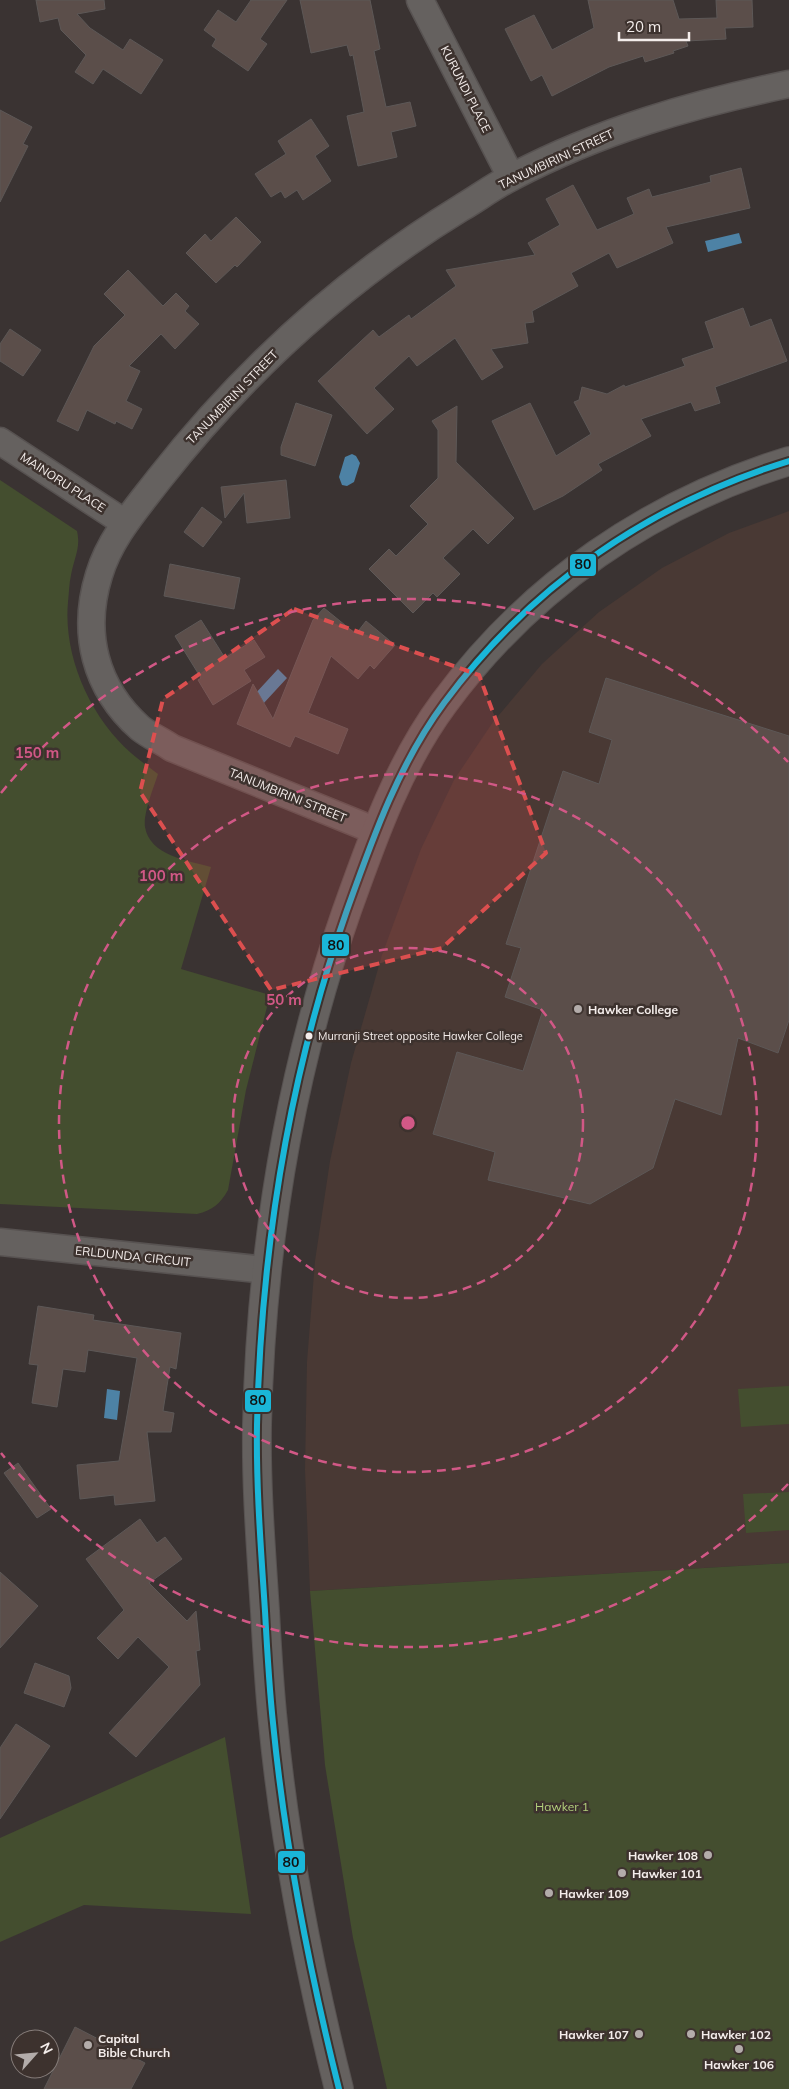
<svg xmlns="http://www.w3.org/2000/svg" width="789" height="2089" font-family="Mulish,sans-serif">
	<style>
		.built { fill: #493934 }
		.green { fill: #444e2f }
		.water { fill: #4d82a5 }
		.building { fill: #5b4e4a; stroke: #5d5857 }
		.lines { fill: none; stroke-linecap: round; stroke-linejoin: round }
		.street-casing { stroke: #575251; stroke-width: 29 }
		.secondary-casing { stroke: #575251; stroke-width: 30 }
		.street { stroke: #65615f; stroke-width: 26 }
		.secondary { stroke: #65615f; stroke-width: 28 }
		.bus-1-casing { stroke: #3d322e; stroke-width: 10 }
		.bus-1 { stroke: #1ab6d8; stroke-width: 6 }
		.marked { fill: #dc4f4f; fill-opacity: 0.2; stroke: #dc4f4f; stroke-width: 4; stroke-dasharray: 10 6; stroke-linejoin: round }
		.ring { fill: none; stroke: #d15886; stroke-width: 2.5; stroke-dasharray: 9 6 }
		.poi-dot { fill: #b3acaa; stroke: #3d322e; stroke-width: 2 }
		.bus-dot { fill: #f4edeb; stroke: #3d322e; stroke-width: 2 }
		.labels { text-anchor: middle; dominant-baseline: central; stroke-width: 5; stroke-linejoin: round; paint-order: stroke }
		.bus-label { font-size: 11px; fill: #f4edeb; stroke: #3d322e; text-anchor: start }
		.street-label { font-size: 12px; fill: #f4edeb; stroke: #3d322e }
		.poi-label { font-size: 12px; font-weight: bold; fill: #f4edeb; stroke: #3d322e; text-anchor: start }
		.park-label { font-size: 12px; fill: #b3d07c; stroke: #3d322e }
		.centre { fill: #d15886; stroke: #3d322e; stroke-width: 2.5 }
		.ring-label { font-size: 15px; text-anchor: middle; font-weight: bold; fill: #d15886; stroke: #3d322e; stroke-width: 5; stroke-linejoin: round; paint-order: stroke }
		.line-badge { stroke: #3d322e; stroke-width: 2 }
		.pale-badge-label { font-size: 14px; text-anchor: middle; font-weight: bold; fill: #111 }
	</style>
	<rect width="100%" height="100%" fill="#3a3332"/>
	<!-- built -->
	<path class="built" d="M789,511V1563L310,1591L305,1470L307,1362L315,1261L330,1161L351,1063L382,955L421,849L454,780L493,722L542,664L599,612L662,568L729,533Z"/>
	<!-- green -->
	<path class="green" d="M0,480L77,531C81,548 74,558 71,575C69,584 69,593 68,602C63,656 90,717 131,753C139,760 149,767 158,774C154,787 143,813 145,827C150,856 187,860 211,867L181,969L270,995L246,1090L228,1190C220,1204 213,1210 197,1214L0,1204Z
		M789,1386V1424L741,1427L738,1389Z
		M789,1492V1530L746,1533L743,1494Z
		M789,1563V2089H387L353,1938L325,1765L310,1591Z
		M225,1737L251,1914L84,1905L0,1942V1838Z"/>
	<!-- water -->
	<path class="water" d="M739,233L742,243L708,252L705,241Z
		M352,454L356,456L360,463L354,482L347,486L342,485L339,477L345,457Z
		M278,669L287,678L263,704L254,695Z
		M107,1389L120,1391L117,1420L104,1418Z"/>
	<!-- building -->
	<path class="building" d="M36,0H104L105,9L77,14L90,28L123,50L130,39L163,60L141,94L103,69L93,84L75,72L86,55L61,30L58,18L40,22Z
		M251,0H287L260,39L267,44L248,71L212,46L216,39L204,30L218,10L236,22Z
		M300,0H370L380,49L374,51L386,107L410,102L416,126L391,132L397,157L358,166L347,116L364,112L353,55L350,56L347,45L311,53Z
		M588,0H673L679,19L717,18L716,0H752L753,27L725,28L726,39L686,41L688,46L673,51L674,53L645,62L643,56L609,67L552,96L542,75L531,81L505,29L534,15L552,50L594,28Z
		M0,110L32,127L23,144L28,146L0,202Z
		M311,119L329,146L315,156L331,181L303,200L297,190L285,198L281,191L271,197L255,174L286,154L278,141Z
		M741,168L750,208L666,227L673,243L617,268L609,253L571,273L578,286L532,311L534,322L525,323L528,343L491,349L503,367L482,380L455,338L417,366L409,356L374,388L394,409L367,434L318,381L373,330L379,337L409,315L411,319L456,286L446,270L535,255L528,243L560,225L546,199L573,185L597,230L634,214L627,198L649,189L652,197L711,182L710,176Z
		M236,217L261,242L237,267L235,265L216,283L186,253L205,234L211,241Z
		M128,270L163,306L176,293L189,306L185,311L199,324L175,349L161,334L129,366L140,371L126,401L142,409L132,429L116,421L115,424L87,410L78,431L57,421L94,346L125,315L104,294Z
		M743,308L750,327L771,319L787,361L715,387L720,403L695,411L691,402L641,419L651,436L598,464L602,470L563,496L534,510L492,421L530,403L556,456L591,434L574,402L579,400L582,387L607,394L624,385L625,387L685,366L682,359L714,348L705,322Z
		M10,329L41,350L23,376L0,361V344Z
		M296,403L332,415L315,466L281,455V447Z
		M457,406L456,462L514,518L488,544L473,529L443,558L460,574L437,597L433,593L413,613L369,569L389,549L396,556L428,524L410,506L438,478V430L432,421Z
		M286,480L290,518L247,523L244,493L225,518L221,487Z
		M202,507L222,522L203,547L184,532Z
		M170,564L240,578L234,609L164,596Z
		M324,608L356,634L366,621L395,645L374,669L370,665L358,679L331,656L308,713L348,729L338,754L295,736L290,747L237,724L253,684L273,719L313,620Z
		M201,620L225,658L254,640L265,657L244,670L251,681L213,705L198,680L201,678L175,636Z
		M606,678L789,736V1020L778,1053L738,1038L721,1115L675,1099L653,1168L590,1204L488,1180L495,1152L433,1134L457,1052L523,1071L543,1010L505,997L521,948L506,944L563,771L599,784L612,740L589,732Z
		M38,1306L94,1315L93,1320L181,1333L176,1369L170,1367L163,1411L174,1413L171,1432H147L155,1501L115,1505L114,1495L80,1499L77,1465L119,1461L137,1358L88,1350L85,1372L63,1369L57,1407L32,1403L38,1365L29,1364Z
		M18,1463L51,1509L37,1518L4,1473Z
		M140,1519L157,1543L165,1537L182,1559L149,1583L187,1621L196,1611L200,1650L196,1651L200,1685L136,1757L109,1733L169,1667L138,1637L118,1659L97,1638L124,1610L86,1559Z
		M0,1572L38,1606L0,1648Z
		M35,1663L69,1676L71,1688L64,1707L24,1693Z
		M16,1724L50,1746L0,1819V1748Z
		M75,2027L145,2063L131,2089H44Z"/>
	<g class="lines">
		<!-- street casing -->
		<g class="street-casing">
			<path id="street" d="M420,0L511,177
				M0,441L125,523
				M376,831L172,748C162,741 150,736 140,728C95,688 81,633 99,575C110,538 136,509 159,479C243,372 345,279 461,208C478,198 494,186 512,177C599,131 693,104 789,84
				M0,1242L266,1270"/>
		</g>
		<!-- secondary casing -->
		<g class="secondary-casing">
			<path id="secondary" d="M339,2089C309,1969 285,1846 273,1723C269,1685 267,1648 265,1611C261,1549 256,1487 257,1425C261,1250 288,1079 346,913C372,840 398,765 444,703C531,585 650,504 789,461"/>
		</g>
		<!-- street -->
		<use href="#street" class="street"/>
		<!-- secondary -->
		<use href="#secondary" class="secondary"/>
		<!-- bus-1 casing -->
		<g class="bus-1-casing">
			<path id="bus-1" d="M339,2089C309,1969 285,1846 273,1723C269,1685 267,1648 265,1611C261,1549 256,1487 257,1425C261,1250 288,1079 346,913C372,840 398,765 444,703C531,585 650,504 789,461"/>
		</g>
		<!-- bus-1 -->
		<use href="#bus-1" class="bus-1"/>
	</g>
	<!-- marked area -->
	<path class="marked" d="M294,609L479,675L546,853L442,948L271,990L140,792L163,699Z"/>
	<!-- distance rings -->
	<g class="ring">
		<circle cx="408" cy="1123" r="175"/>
		<circle cx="408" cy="1123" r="349"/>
		<path d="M788 1484A524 524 0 0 1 1 1453M1 793A524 524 0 0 1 788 762"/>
	</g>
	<!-- markers -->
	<g class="poi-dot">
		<circle cx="578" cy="1009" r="5"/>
		<circle cx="708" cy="1855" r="5"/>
		<circle cx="622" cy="1873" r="5"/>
		<circle cx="549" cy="1893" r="5"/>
		<circle cx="639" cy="2034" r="5"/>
		<circle cx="691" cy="2034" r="5"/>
		<circle cx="88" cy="2045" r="5"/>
		<circle cx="739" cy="2049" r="5"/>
	</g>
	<circle class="bus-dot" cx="309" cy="1036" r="4.5"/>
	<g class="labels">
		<!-- bus labels -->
		<g class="bus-label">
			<text x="318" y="1036">Murranji Street opposite Hawker College</text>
		</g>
		<!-- street labels -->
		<g class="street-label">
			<text transform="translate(466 89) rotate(63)">KURUNDI PLACE</text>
			<text transform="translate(556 159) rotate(-25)">TANUMBIRINI STREET</text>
			<text transform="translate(232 397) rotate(-46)">TANUMBIRINI STREET</text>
			<text transform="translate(63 482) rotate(33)">MAINORU PLACE</text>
			<text transform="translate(288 795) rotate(22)">TANUMBIRINI STREET</text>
			<text transform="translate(133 1256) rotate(6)">ERLDUNDA CIRCUIT</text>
		</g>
		<!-- poi labels -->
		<g class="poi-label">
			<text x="588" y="1009">Hawker College</text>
			<text x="698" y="1855" text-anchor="end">Hawker 108</text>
			<text x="632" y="1873">Hawker 101</text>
			<text x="559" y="1893">Hawker 109</text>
			<text x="629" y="2034" text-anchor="end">Hawker 107</text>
			<text x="701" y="2034">Hawker 102</text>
			<text x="98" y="2038">Capital<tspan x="98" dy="14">Bible Church</tspan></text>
			<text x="739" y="2064" text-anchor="middle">Hawker 106</text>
		</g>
		<!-- park labels -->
		<g class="park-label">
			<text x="562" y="1806">Hawker 1</text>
		</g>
	</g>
	<circle cx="408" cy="1123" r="8" class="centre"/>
	<g class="ring-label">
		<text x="37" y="758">150 m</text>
		<text x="161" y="881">100 m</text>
		<text x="284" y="1005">50 m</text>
	</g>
	<g class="line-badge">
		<rect x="569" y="553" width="28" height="24" rx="5" fill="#1ab6d8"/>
		<rect x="321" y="933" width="29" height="24" rx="5" fill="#1ab6d8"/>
		<rect x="244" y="1389" width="28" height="24" rx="5" fill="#1ab6d8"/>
		<rect x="277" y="1850" width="29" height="24" rx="5" fill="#1ab6d8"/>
	</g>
	<g class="pale-badge-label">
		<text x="583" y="569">80</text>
		<text x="336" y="950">80</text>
		<text x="258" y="1405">80</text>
		<text x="291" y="1867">80</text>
	</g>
	<!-- north arrow -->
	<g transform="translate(35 2054) rotate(63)"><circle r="24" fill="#3d322e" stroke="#867d7a"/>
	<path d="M0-4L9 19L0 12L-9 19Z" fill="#b3acaa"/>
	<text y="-8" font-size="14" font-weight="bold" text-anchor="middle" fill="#f4edeb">N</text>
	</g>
	<!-- scale -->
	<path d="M619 32v8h70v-8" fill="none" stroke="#f4edeb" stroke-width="2.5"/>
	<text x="626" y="32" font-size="15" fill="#f4edeb" stroke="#3d322e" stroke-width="4" paint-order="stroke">20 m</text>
</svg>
